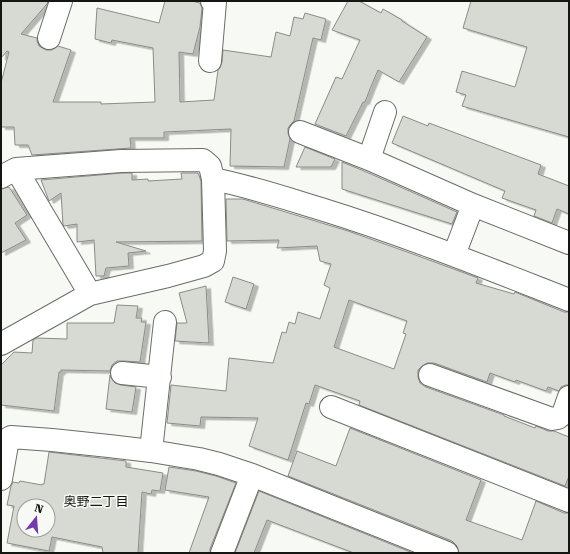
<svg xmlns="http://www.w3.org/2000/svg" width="570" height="554" font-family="'Roboto Serif','Noto Sans JP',serif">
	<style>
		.building { fill: #d7d9d3; stroke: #8a8c87; fill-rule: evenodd; filter: url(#shadow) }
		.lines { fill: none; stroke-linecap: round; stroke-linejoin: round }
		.minor-casing { stroke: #6b6d68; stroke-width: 24 }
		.minor { stroke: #fff; stroke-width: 22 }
		.labels { text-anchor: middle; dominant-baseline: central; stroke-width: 3; stroke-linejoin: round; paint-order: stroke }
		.neighbourhood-label { font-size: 13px; fill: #151614; stroke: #f7f9f4 }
	</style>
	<defs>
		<filter id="shadow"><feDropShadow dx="4.5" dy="2.5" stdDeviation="0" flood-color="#0004"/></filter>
	</defs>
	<rect width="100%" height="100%" fill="#f7f9f4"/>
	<!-- building -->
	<path class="building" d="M1,1H48L47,4L21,34L37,38V41L39,46L46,50H52L58,46L71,50L53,102H101V104L155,102L153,48L112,40L111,43L95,39L97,8L159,23L165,1H192L200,3L202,8L200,27L193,54L179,52L180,102L214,100L218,70L220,68L222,62L223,50L271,57L276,32L290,36L294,17L303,19L305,13L326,19L321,40L313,38L294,121L292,123L288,128V133L290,139L284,167L230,166L231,129L164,132V138H130L131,148L32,155L28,145H15L14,127H1V83L9,52L7,51L1,58Z
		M348,1H359L381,13L383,9L402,20V21L427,37L399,82L378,70L370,89L365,102H363L346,136L315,124L336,77L342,79L360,40L332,30Z
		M471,1H569V137L462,106L466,95L456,92L462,71L515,87L527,47L463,28Z
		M403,116L428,126L429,123L541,165L538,174L569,186V214L557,209L552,223L534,216L536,210L502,198L505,191L392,143Z
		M305,147L335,159L331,167H296Z
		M342,162L364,171L457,212L452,224L342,189Z
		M122,173H132V180L148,179V181L182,179L181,173H198L201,181L202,241L116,242L146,251L128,253L129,266L106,268L104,276H96L94,240L77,242V224L64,226L63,225L61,193L49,201L41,180Z
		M9,187L27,215L15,223L26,240L1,253V189Z
		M226,199H243L348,231L410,253L478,278L476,283L514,294L515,292L564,312H569V385H566L561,387L559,391L548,387L546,391L516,380L515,382L490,373L487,382L434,363H427L422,366L418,370V377L420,383L426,387L504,415V416L535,428L536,426L548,431H554L569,437V476L565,486L359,405L360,401L315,385L309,404L306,403L288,460L249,446L258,418L201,417L200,426L167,423L171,385L226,391L229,358L273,363L282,332L286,333L289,322L295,324L298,312L320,319L330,288L324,285L331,264L320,261L317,246L277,248L279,240L227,241ZM349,300L407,321L403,333L406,334L394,369L334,347Z
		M233,277L254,284L246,309L225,302Z
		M206,286L209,343L175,341L177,323H187L179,293Z
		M117,305L138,306L136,318H142L141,322H146L140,362L123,361H117L112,365L110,371L61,370V372H59L54,411L1,405V365L14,352L32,353L33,340L37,338L67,339V323H114Z
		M110,375L111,378L115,383L121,385L136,387L132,412L106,409Z
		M350,428L481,480L466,520L522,540L536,501L564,513H569V553H459L457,546L452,541L288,476L297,451L336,466Z
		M49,452L126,461V467L163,473L160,491L152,490L151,494L142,492L138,553H103L102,547L52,537L49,551L7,543L14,506L7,505L11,486L13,482L19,483L20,481L42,485V484H44ZM24,506H48V530H24Z
		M169,467L196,471L216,476L236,483L210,549V553H189L209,497L165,490Z
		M259,491L413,553H354L267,520L254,553H235Z"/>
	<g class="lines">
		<!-- minor casing -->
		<g class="minor-casing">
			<path id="minor" d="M49,38L61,1
				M210,61L215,2L212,1
				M300,132L369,159L473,205L569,243
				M369,159L385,112
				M16,169L90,294
				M1,177L16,169L121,161L203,160L210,166L213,179C249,186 285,198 321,209C405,235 487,268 569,300
				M454,255L473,205
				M1,344L90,294L168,276L204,266L213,261L215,251L213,179
				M122,373L160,377
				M430,375L552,419L558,418L563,414L569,397
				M331,407L569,501
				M151,451L165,322
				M1,479L8,439L11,437L52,440L109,446L151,451L199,459L219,464L252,475L447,553
				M222,553L252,475"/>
		</g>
		<!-- minor -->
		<use href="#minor" class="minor"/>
	</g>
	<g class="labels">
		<!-- neighbourhood labels -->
		<g class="neighbourhood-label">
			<text x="96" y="501">奥野二丁目</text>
		</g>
	</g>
	<!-- border -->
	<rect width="570" height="554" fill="none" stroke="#151614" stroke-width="4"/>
	<!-- north arrow -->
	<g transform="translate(36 518) rotate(17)"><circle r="19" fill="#f7f9f4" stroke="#9d9e9a"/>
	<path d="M0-3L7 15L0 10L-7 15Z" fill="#7439ae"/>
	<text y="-6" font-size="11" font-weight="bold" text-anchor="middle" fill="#151614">N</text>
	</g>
</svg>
